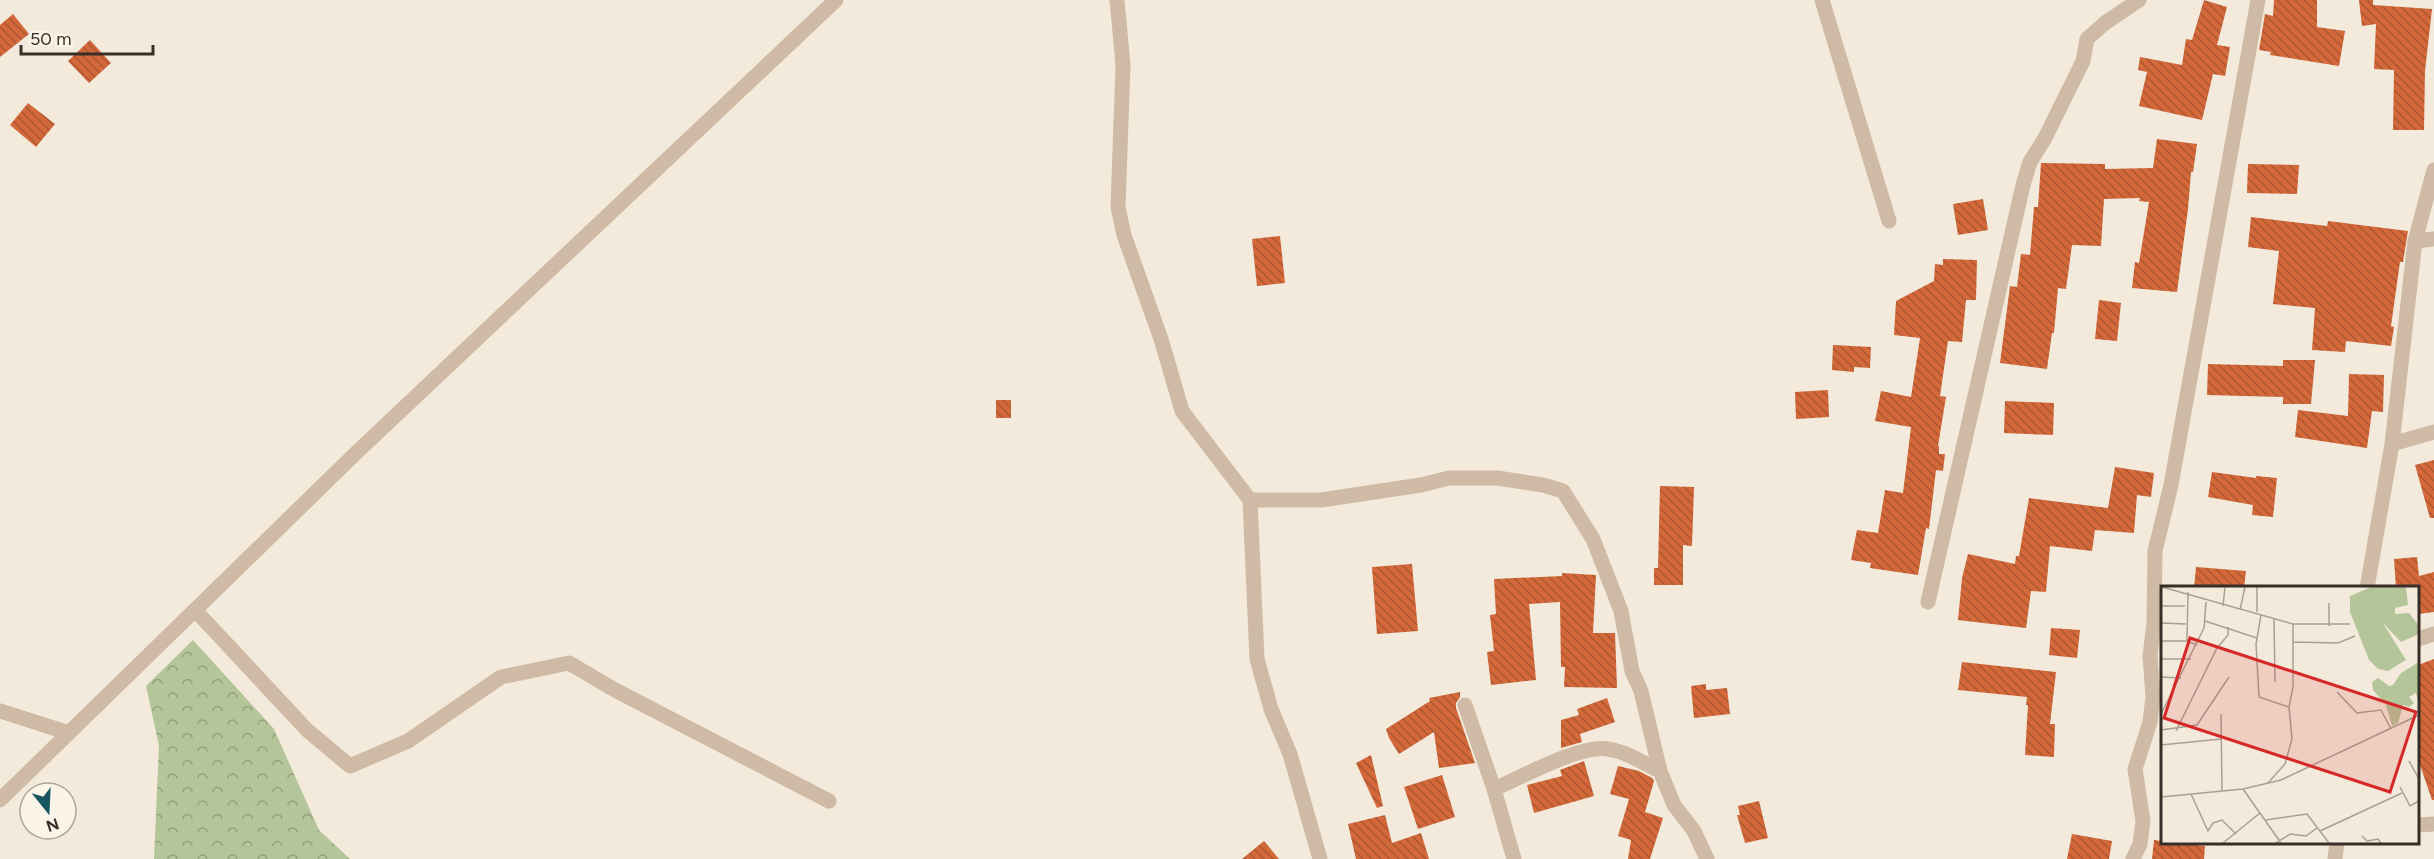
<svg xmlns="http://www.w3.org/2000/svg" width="2434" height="859" font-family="Figtree,sans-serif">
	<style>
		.forest { fill: url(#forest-crowns) }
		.building { fill: url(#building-back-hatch) }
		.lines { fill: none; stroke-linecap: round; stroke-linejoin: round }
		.minor { stroke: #cebaa5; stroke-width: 15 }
		.inset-road { fill: none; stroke: #a99f93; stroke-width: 1.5 }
		.view { fill: #d62828; fill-opacity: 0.15; stroke: #d62828; stroke-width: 3 }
		.inset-edge { fill: none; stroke: #392e27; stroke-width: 3 }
	</style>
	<defs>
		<pattern id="forest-crowns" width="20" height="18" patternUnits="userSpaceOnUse" patternTransform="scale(1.5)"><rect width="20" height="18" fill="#b4c599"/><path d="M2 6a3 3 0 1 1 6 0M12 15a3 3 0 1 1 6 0" fill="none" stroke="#93a07d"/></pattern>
		<pattern id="building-back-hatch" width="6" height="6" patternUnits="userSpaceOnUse" patternTransform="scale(1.5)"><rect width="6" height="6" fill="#d3683a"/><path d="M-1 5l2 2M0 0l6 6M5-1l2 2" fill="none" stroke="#ac5631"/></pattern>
	</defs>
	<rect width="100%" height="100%" fill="#f4eadb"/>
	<!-- forest -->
	<path class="forest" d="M193,640L274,729L319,830L350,859H154L159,746L146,686Z"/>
	<!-- building -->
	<path class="building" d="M2204,0L2227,7L2217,45L2230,47L2225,76L2213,74L2202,120L2139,106L2147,72L2138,70L2140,57L2182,65L2186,39L2192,40Z
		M2274,0H2317V27L2345,31L2339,66L2270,55L2271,52L2259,50L2265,14L2273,16Z
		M2359,0H2373V5L2432,9L2425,71L2424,130H2393L2394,70L2374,69L2376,24L2362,26Z
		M13,14L29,34L0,57V25Z
		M90,40L111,63L89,83L68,61Z
		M28,103L55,124L36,147L10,125Z
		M2157,139L2197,144L2193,172H2191L2188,209L2177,292L2132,288L2135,262L2139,263L2149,202L2139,201L2140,198L2104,199L2101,246L2072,245L2066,289L2058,288L2054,333H2052L2047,369L2000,363L2010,286L2017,287L2021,254L2030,255L2034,207H2038L2041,163L2105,164V169L2153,168Z
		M2248,164L2299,165L2297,194L2247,193Z
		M1983,199L1988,230L1958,235L1953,204Z
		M2251,217L2327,226L2328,221L2408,231L2403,262H2400L2391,326L2394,327L2391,346L2346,341L2345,352L2312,350L2315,308L2273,304L2279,251L2248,247Z
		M1280,236L1285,283L1257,286L1252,239Z
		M1943,259L1977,260L1976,300H1966L1962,342L1948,341L1940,396L1946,397L1938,446H1939V454H1945L1943,471L1936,470L1929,529L1926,528L1918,575L1870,568L1871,563L1851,560L1857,530L1878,533L1885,490L1903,493L1911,427L1875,421L1881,391L1911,397L1920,338L1894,335L1896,301L1934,281L1935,264L1943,265Z
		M2099,300L2121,303L2117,341L2095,339Z
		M1833,345L1871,347L1870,368L1854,367V372L1832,370Z
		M2283,360H2315L2311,404H2283V397L2207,395L2208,364L2283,366Z
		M2349,374L2384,375L2383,412L2372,411L2367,448L2295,437L2298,410L2348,416Z
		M1828,390L1829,417L1796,419L1795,392Z
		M996,400H1011V418H996Z
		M2005,401L2054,403L2053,435L2004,433Z
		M2434,460V518H2430L2415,465Z
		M2115,467L2154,473L2151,497L2137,495L2134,533L2095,530L2092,551L2050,546L2046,592L2031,591L2026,628L1958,620L1962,578L1968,554L2015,564L2016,556H2019L2029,498L2108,508Z
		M2212,472L2256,478V476L2277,478L2273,517L2252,515L2253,505L2208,497Z
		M1660,486L1694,487L1692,546L1683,545V585H1654V568H1658Z
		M2417,557L2419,576L2434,572V612L2418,614V588H2396L2394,559Z
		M1412,564L1418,631L1377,634L1372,567Z
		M2196,567L2246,571L2244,588H2194Z
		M1562,573L1596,575L1593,633H1615L1617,688L1564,687L1565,667H1561L1560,602L1529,604L1536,680L1491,685L1487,652L1494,651L1490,615L1496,614L1494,579L1562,576Z
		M2051,628L2080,630L2077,658L2049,655Z
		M2434,659V800H2432L2418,759V665Z
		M1962,662L2056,672L2050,724H2055L2054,757L2025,755L2028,705H2026L2027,697L1958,690Z
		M1706,684V690L1727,688L1730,714L1694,718L1691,686Z
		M1460,692V697L1456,703V708L1475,763L1439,768L1434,732L1399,754L1389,738L1386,729L1430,701L1429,698Z
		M1607,698L1615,722L1580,734L1582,742L1561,748V720L1579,715L1577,709Z
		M1371,755L1383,806L1377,808L1356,763Z
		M1584,761L1594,796L1534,813L1527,785L1562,776L1560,770Z
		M1618,766L1639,771L1652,778L1654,781L1645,812L1663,818L1650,859H1628L1631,840L1618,836L1629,799L1610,794Z
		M1442,775L1455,817L1418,829L1404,787Z
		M1759,801L1768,838L1745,843L1737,815H1740L1738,806Z
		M1385,815L1392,843L1421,833L1429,859H1356L1348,824Z
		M2072,834L2112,841L2109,859H2067Z
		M2154,840L2205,846L2204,859H2152Z
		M1264,841L1279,859H1242Z"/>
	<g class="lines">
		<!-- minor -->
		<path class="minor" d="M1117,0L1123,65L1118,207L1124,235L1161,339L1182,411L1250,500L1257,659L1271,709L1290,754L1320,859
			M1822,0L1889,221
			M2415,241L2434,239
			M2392,444L2434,432
			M1250,500H1321L1421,485L1449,478H1497L1543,485L1563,491L1593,539L1621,611L1632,671L1641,691L1660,771L1674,805L1694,831L1707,859
			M2367,588L2392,444L2415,241L2434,170
			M1928,602L2023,185L2030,162L2045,138L2083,61L2087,39L2105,23L2139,0
			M195,610L307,730L350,766L408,741L501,677L569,663L615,690L829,801
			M2418,639L2434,634
			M1465,705L1494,789L1514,859
			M0,711L69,733
			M1494,789C1522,777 1581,744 1608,749C1627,752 1643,763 1660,771
			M0,800L357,452L836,0
			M2418,825L2434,824
			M2133,859L2140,844L2143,821L2135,769L2150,722L2153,697L2150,656L2154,624L2155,551L2171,485L2258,0
			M2335,859L2337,842"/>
	</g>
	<!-- overview -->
	<g transform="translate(2161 586)">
		<rect width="258" height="258" fill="#f4eadb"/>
		<path d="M210,1H245L247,19L234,22V28L248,27L258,40V48L240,56L222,37L245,74L227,85L217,83L208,74L189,26V10ZM258,76V118L255,107L248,111L253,117L248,121L242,119L237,137L231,140L225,119L212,104L211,96L217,92L228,100L232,99L240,87Z" fill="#b4c599"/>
		<path class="inset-road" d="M1,1L132,38H189M0,20H24M62,20L64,1M79,24L84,1M96,26V1M100,29L95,58L98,111L128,121M113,32L114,96M44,35L96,52M0,37L25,38M168,40V17M0,55H26L36,59M26,55L27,6M132,56L177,57L194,50M0,73H30M0,91L20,92M176,106L196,127L220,124L230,143M0,128L43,42L45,16M60,128L61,204M0,144L36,139L68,91M15,145L56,62L67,49V41M0,159L60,153M248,175L258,193M107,197L124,178L131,153L128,121L132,101V38M239,201L249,220L258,215M82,203L120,257M30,208L47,245L52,237L61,234L75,248M0,211L82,203L120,194L258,129M104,234L146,228L168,257M159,245L241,207M201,250L206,255L217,253L220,257M62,257L99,227M115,257L129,248L145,250L156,242"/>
		<path class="view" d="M29,52L255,126L229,206L3,132Z"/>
		<rect width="258" height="258" class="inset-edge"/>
	</g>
	<!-- north arrow -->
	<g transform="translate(48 811) rotate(162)"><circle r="28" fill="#fbf4e8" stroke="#ada59b" stroke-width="1.5"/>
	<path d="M0-4.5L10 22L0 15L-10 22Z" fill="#18565f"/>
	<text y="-9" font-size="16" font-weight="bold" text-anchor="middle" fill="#392e27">N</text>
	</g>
	<!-- scale -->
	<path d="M21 45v9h132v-9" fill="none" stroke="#392e27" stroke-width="3"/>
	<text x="30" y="45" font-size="18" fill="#392e27" stroke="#fbf4e8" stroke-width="4.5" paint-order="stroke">50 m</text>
</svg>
